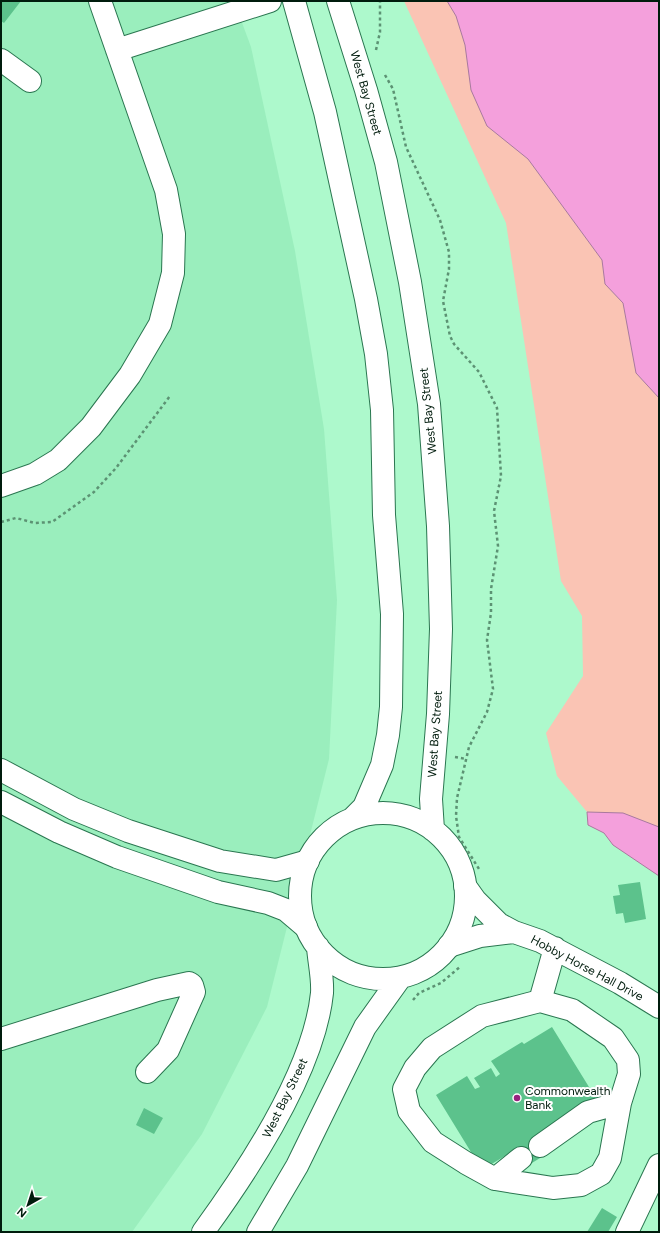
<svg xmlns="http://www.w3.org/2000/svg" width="660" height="1233" font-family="Figtree,sans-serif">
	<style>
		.built { fill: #9aeebd }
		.green { fill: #fac4b4 }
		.water { fill: #f4a0dc; stroke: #ab789e }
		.building { fill: #5cc28c }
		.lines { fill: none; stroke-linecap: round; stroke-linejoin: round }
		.minor-casing { stroke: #2a7650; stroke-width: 24 }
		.major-casing { stroke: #2a7650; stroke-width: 24 }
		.path { stroke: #5c9273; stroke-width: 2.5; stroke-dasharray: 3 3; stroke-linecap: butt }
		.minor { stroke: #fff; stroke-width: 22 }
		.major { stroke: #fff; stroke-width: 22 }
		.poi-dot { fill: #98237f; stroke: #fff; stroke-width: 1.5 }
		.labels { text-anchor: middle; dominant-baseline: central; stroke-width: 4; stroke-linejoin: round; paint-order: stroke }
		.street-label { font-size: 12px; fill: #001c0d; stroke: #fff }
		.poi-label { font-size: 12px; fill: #001c0d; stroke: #fff; text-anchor: start }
	</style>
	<rect width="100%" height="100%" fill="#adf9cc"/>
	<!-- built -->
	<path class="built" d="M1,1H234L251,47L295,251L324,429L337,600L329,759L267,1007L202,1134L132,1232H1Z"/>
	<!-- green -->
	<path class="green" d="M404,1H447L456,16L465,45L471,90L487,126L528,159L602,260L605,284L623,303L636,373L659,398V827L623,813L587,812L557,776L546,733L583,676L582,616L561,581L506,223Z"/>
	<!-- water -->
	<path class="water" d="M447,1H659V398L636,373L623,303L605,284L602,260L528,159L487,126L471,90L465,45L456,16Z
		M587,812L623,813L659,827V876L613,845L604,833L588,825Z"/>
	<!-- building -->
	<path class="building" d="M1,1H21L4,23L1,21Z
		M640,882L646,919L625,923L623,913L616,914L613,896L620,895L618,885Z
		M552,1027L597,1100L545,1155L527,1166L516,1149L482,1170L436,1095L467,1076L475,1089L480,1087L474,1078L491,1068L496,1077L500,1074L491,1061L522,1042L524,1044Z
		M144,1108L163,1118L154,1134L136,1125Z
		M602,1208L617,1217L608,1232H587Z"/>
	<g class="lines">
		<!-- minor casing -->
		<g class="minor-casing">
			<path id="minor" d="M117,50L270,1
				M1,60L30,81
				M1,486L35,474L58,460L91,427L130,375L160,324L173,273L174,234L166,190L100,1
				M1,770L74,809L128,831L220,861L276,870L308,861
				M1,802L59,832L117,857L218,892L268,903L286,910L306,927
				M465,886L475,900L499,924L514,932L540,941L620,983L659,1007
				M449,946L480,936L514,932
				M540,1001L572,1010L613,1038L628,1060L629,1074L620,1103L610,1158L601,1174L581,1185L553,1188L495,1179L466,1163L433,1142L409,1111L404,1089L415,1068L432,1048L482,1016Z
				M540,1001L555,948
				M1,1039L157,990L189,983L192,985L194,992L168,1050L147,1072
				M540,1146L588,1112L620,1103
				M495,1179L521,1158
				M627,1232L659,1165"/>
		</g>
		<!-- major casing -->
		<g class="major-casing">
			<path id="major" d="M294,1L325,112L366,299L376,354L382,410L384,515L392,614L391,707L388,735L382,765L364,807L353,818
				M338,1L366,90L386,162L410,282L429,404L438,526L441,629L438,714L431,799L433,830
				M300 896a83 83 0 1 1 166 0a83 83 0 1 1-166 0Z
				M203,1232C249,1169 314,1071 322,993C323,978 319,962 318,947
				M258,1232L297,1166L365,1027L400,978"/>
		</g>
		<!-- path -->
		<path class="path" d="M376,50L380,32V1
			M385,75L393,89L406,147L440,220L449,252V269L443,301L450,336L454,344L479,372L497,408L501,476L494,511L498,546L491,589V613L487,640L493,689L487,712L469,747L457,798L456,816L459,837L479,869
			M1,522L16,518L35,523L52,522L94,492L116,468L170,396
			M455,757L466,759
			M413,1000L419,993L441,983L461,966"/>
		<!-- minor -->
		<use href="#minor" class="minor"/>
		<!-- major -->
		<use href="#major" class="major"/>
	</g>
	<!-- markers -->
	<circle class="poi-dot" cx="517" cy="1098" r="4"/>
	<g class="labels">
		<!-- street labels -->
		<g class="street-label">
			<text transform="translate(366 93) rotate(74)">West Bay Street</text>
			<text transform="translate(428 411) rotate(-96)">West Bay Street</text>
			<text transform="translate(435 734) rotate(-86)">West Bay Street</text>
			<text transform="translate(587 968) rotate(28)">Hobby Horse Hall Drive</text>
			<text transform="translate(285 1098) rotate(-64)">West Bay Street</text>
		</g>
		<!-- poi labels -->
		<g class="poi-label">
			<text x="525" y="1091">Commonwealth<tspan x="525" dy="14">Bank</tspan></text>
		</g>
	</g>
	<!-- border -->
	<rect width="660" height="1233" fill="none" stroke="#001c0d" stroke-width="4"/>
	<!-- north arrow -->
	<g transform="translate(28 1205) rotate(219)" stroke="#ffffff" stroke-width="3" paint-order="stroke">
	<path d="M0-3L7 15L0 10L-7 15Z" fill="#001c0d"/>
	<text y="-6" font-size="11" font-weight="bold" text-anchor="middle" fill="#001c0d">N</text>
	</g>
</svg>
